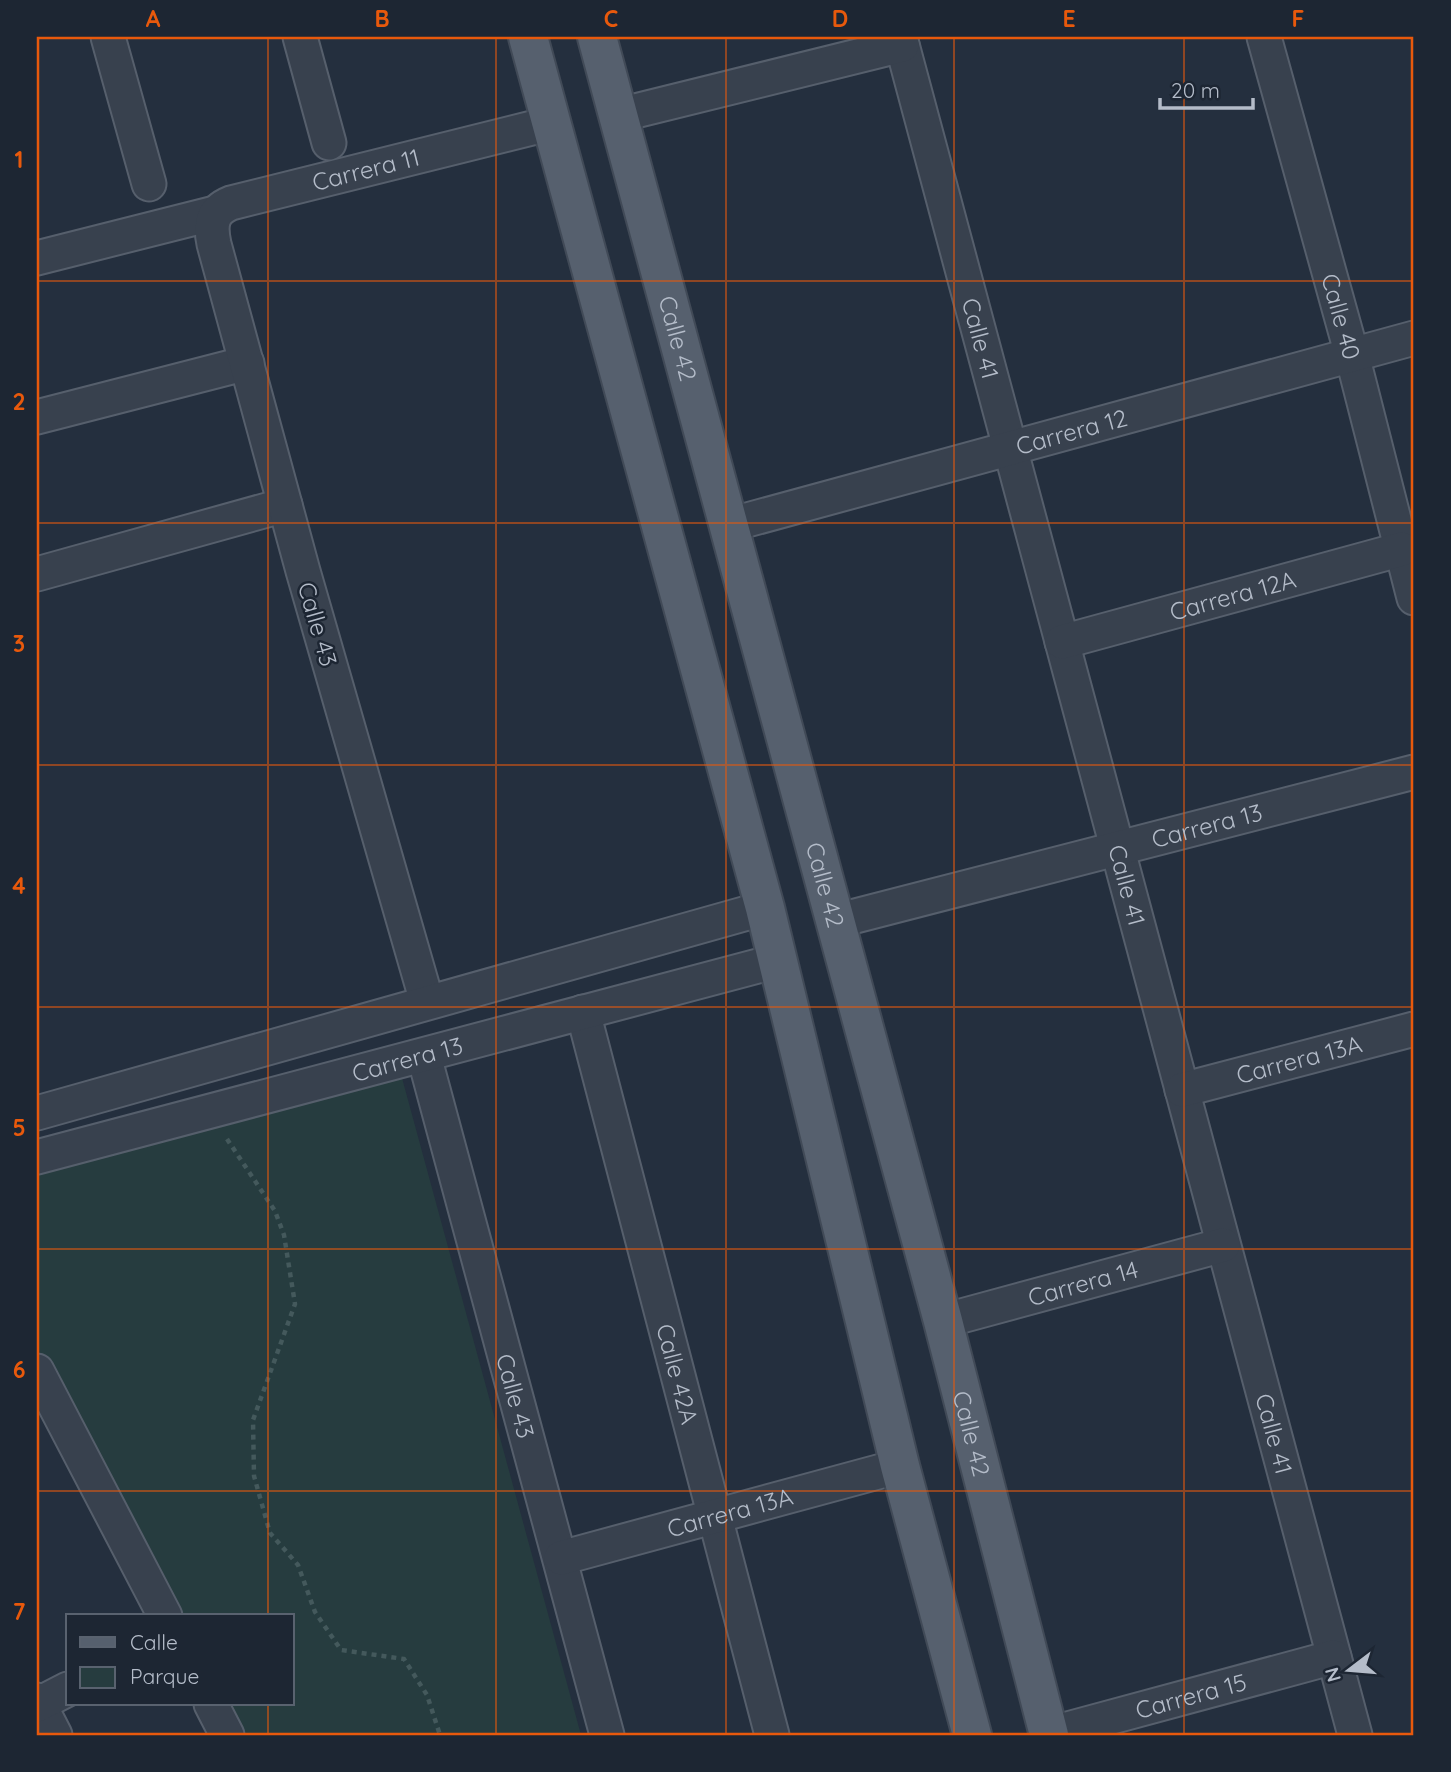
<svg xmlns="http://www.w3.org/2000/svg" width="1451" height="1772" font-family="Quicksand,sans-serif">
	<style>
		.green { fill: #263c3f }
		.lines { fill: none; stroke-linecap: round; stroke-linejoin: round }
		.street-casing { stroke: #565f6c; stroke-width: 37 }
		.primary-casing { stroke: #414a57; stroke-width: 42 }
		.path { stroke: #44595c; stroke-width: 4.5; stroke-dasharray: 5 5; stroke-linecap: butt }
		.street { stroke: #38414e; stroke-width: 33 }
		.primary { stroke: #56606e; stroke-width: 38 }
		.grid { fill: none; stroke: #e8590c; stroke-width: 2; stroke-opacity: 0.55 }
		.labels { text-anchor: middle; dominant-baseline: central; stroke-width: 5; stroke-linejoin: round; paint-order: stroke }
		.street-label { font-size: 24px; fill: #b4bcc9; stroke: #1d2633 }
		.neatline { fill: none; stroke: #e8590c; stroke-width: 2.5 }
		.grid-label { font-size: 23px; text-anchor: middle; font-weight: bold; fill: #e8590c }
	</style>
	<rect width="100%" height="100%" fill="#242f3e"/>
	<!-- green -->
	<path class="green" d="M402,1078L581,1735H240L224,1704H292V1616H178L37,1347V1175L237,1120Z"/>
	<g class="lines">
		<!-- street casing -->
		<g class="street-casing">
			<g id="street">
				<path d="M108,37L149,184"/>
				<path d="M300,37L329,143"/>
				<path id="s1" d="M900,37L1355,1735"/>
				<path id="s2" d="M1264,37L1352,355L1414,598"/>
				<path d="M619,115L902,45"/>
				<path d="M37,258L215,213"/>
				<path d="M37,417L247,363"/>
				<path id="s3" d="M729,525L1414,338"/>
				<path d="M37,574L285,505"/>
				<path id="s4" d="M1062,642L1402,549"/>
				<path id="s5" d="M836,921L1414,772"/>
				<path id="s6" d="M427,1002L303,571L214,244C210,225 211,211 231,203L552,123"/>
				<path id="s7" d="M583,1012L772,1735"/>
				<path id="s8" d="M424,1056L607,1735"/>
				<path id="s9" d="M1182,1090L1414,1029"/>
				<path d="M37,1113L765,908"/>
				<path id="s10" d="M37,1157L777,961"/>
				<path id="s11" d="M943,1321L1223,1245"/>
				<path d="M37,1371L165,1616"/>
				<path id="s12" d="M561,1558L900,1466"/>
				<path d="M37,1700L55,1735"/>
				<path d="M211,1704L227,1735"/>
				<path d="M37,1705L68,1689"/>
				<path id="s13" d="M1049,1734L1334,1657"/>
			</g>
		</g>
		<!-- primary casing -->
		<g class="primary-casing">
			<g id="primary">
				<path d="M528,37L765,908L900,1466L972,1735"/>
				<path id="s14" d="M597,37L943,1321L1049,1735"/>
			</g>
		</g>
		<!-- path -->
		<path class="path" d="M227,1139L275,1211L284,1235L295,1304L253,1420L254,1476L270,1533L298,1565L315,1612L341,1650L404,1659L427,1695L440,1735"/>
		<!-- street -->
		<use href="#street" class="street"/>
		<!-- primary -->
		<use href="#primary" class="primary"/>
	</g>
	<!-- grid -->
	<path class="grid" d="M268,37V1616M496,37V1735M726,37V1735M954,37V1735M1184,37V1735M37,281H1414M37,523H1414M37,765H1414M37,1007H1414M37,1249H1414M37,1491H1414M268,1704V1735"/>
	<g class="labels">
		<!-- street labels -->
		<g class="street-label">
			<text stroke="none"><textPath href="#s6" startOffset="976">Carrera 11</textPath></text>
			<text stroke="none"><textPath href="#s2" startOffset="290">Calle 40</textPath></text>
			<text stroke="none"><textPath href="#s14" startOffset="312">Calle 42</textPath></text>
			<text stroke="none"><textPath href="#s1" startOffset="312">Calle 41</textPath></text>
			<text stroke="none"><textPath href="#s3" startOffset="355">Carrera 12</textPath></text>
			<text stroke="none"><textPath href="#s4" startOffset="177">Carrera 12A</textPath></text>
			<text transform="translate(318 624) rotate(74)">Calle 43</text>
			<text stroke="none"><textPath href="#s5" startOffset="383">Carrera 13</textPath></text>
			<text stroke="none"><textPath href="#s14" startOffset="878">Calle 42</textPath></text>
			<text stroke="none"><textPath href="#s1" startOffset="878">Calle 41</textPath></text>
			<text stroke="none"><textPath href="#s9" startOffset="121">Carrera 13A</textPath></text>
			<text stroke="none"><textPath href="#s10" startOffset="383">Carrera 13</textPath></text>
			<text stroke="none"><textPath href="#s11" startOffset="145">Carrera 14</textPath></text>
			<text stroke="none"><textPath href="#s7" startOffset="374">Calle 42A</textPath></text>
			<text stroke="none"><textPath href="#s8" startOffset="352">Calle 43</textPath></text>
			<text stroke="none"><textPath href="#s14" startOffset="1446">Calle 42</textPath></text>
			<text stroke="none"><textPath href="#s1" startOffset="1446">Calle 41</textPath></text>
			<text stroke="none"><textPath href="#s12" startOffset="175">Carrera 13A</textPath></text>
			<text stroke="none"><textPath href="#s13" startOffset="147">Carrera 15</textPath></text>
		</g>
	</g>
	<!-- border -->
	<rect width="1451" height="1772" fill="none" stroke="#1d2633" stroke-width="77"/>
	<!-- legend -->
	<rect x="66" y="1614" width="228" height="91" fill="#1d2633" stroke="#59626f" stroke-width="2"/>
	<rect x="80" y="1637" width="35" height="10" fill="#56606e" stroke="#59626f" stroke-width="2"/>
	<text x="130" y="1650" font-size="21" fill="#b4bcc9">Calle</text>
	<rect x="80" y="1667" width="35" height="21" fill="#263c3f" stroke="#59626f" stroke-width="2"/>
	<text x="130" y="1684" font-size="21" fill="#b4bcc9">Parque</text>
	<!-- north arrow -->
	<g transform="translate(1349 1670) rotate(254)" stroke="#1d2633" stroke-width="5" paint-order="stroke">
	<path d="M0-5L12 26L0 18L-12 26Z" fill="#b4bcc9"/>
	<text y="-10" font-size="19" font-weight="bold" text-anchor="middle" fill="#b4bcc9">N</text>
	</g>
	<!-- scale -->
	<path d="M1160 98v10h93v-10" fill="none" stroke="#b4bcc9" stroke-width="3.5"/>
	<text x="1171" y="98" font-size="21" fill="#b4bcc9" stroke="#1d2633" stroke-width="5" paint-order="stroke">20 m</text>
	<rect x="38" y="38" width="1374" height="1696" class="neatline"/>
	<g class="grid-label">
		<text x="153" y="27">A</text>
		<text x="382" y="27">B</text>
		<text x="611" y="27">C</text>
		<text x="840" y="27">D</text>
		<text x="1069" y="27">E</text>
		<text x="1298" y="27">F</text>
		<text x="19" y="168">1</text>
		<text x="19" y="410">2</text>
		<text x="19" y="652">3</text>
		<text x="19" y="894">4</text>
		<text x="19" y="1136">5</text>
		<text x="19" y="1378">6</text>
		<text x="19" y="1620">7</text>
	</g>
</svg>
